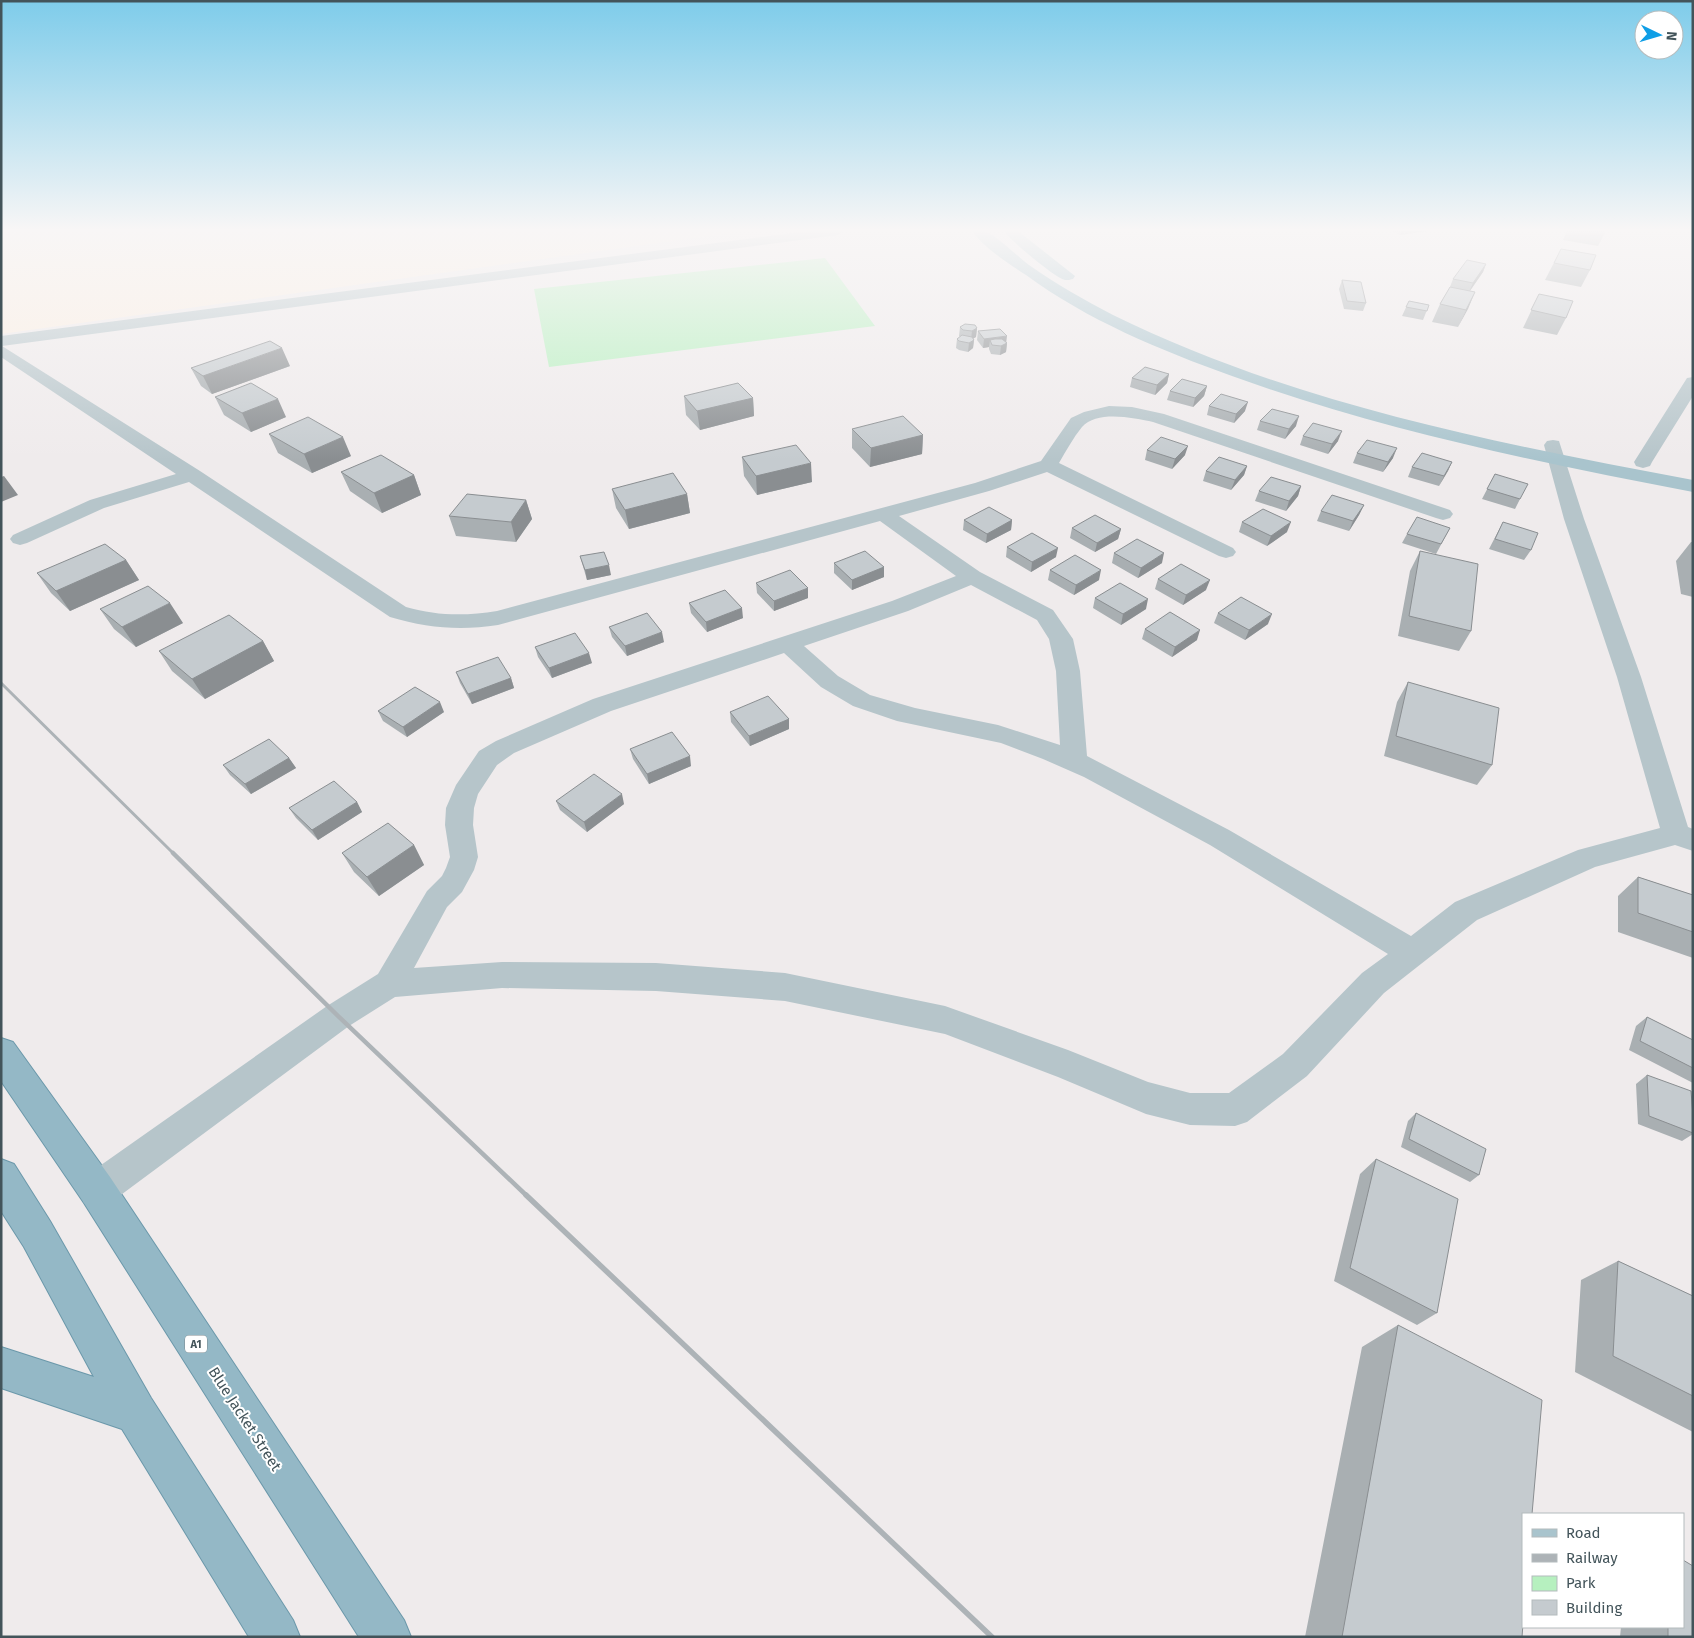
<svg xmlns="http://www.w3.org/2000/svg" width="1694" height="1638" font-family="'Fira Sans',sans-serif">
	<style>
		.commercial { fill: #fcefe2 }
		.green { fill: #b6f0bf }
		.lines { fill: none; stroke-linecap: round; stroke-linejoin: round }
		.trunk-casing { stroke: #6b98aa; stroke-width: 2 }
		.minor { fill: #b6c5ca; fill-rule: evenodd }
		.primary { fill: #a9c4cd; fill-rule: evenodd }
		.trunk { fill: #94b8c6; fill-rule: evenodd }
		.rail-far2 { stroke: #adb3b7; stroke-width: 3 }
		.rail-far1 { stroke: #adb3b7; stroke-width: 4.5 }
		.rail { stroke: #adb3b7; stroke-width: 5.5 }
		.wall { fill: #a9afb2 }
		.shaded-wall { fill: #8a8e91 }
		.building { fill: #c5cbcf; stroke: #8a8e91 }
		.labels { text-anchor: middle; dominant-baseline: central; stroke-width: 4; stroke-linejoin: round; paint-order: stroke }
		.shield { fill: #fff; stroke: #7b878c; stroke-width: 1 }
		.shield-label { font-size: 11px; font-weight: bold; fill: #43545a }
		.near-street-label { font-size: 15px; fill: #43545a; stroke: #fff }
	</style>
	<rect width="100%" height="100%" fill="#efebec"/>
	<!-- commercial -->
	<path class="commercial" d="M1,231H745L1,334Z"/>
	<!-- green -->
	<path class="green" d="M825,258L875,326L549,367L534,289Z"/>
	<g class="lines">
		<!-- trunk casing -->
		<g class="trunk-casing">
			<path id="trunk" d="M1,1038L13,1042L110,1177L404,1620L411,1637H359L84,1203L1,1081Z
				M1,1159L14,1164L50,1221L151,1398L293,1620L300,1637H249L122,1429L1,1388V1347L94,1377L24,1247L1,1211Z"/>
		</g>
		<!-- minor -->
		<path class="minor" d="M808,231H845L838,235L2,346L200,471L406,607C437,616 466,616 497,611L975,483L1041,461L1071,418L1084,412L1109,406L1132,407L1164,414L1450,510L1453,514L1450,518L1443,520L1436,518L1153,422C1134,418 1097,410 1082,427C1073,438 1066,451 1059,463L1233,548L1236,552L1233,556L1226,558L1219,556L1047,472L989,491L899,516L980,572L1053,610L1073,639L1080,671L1087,756L1229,830L1411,936L1455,902L1578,850L1660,828L1617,677L1564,519L1544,445L1547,441L1553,440L1559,441L1584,519L1641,677L1688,827L1693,829V851L1675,845L1595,867L1477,920L1384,993L1307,1076L1247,1122L1235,1126L1190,1125L1146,1114L1058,1077L945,1034L785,1001L656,991L502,988L395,997L349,1026L110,1203L97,1208L84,1203L79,1190L84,1177L327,1006L378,974L427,891L442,876L446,868L450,857L445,825L446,808L456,785L479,751L496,741L593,699L892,601L956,576L880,521L498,625C460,631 427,628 390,617L189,482L104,508L27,543L20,545L13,543L10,539L13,535L90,500L176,474L1,357V336ZM971,585L1037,620L1049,639L1056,671L1060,745L998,725L915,708L870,695L838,676L804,646L908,611ZM784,653L821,687L853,706L897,721L1001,743L1043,759L1084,777L1210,845L1388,954L1362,973L1283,1054L1229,1093H1190L1148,1082L1068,1050L945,1006L785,973L656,963L502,962L414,968L447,907L462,892L474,870L478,857L473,825L474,808L478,794L497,765L514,753L611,711Z
			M1693,377V396L1652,462L1650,466L1643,468L1636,466L1634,462L1687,378Z"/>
		<!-- primary -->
		<path class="primary" d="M972,231C976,231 983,230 987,232C998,237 1018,257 1029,265C1056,284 1084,300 1113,315C1294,404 1496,443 1693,480V492C1537,462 1381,430 1232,376C1160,350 1087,320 1026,275C1009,264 983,247 972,231Z
			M1004,231H1018L1075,276L1073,279C1069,280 1069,280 1065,280C1054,277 1011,241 1004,231Z"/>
		<!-- trunk -->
		<use href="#trunk" class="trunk"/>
		<!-- rail-far2 -->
		<path class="rail-far2" d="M1,683L174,854"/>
		<!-- rail-far1 -->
		<path class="rail-far1" d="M173,853L338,1016L527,1196"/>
		<!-- rail -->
		<path class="rail" d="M526,1195L992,1637"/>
	</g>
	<!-- wall -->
	<path class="wall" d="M1392,231H1429L1400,235Z
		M1567,231H1606L1598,246L1563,240Z
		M1561,249L1590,270L1581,287L1545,280Z
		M1486,264L1483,272L1470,291L1475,292L1458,327L1432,322L1440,304L1450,287L1453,279Z
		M1342,280L1366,303L1363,311L1344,309L1339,289Z
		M1539,294L1566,318L1557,335L1523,328Z
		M1409,301L1429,305L1423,320L1402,316Z
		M960,327L977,328L976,337L973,338L974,340L973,348L968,352L959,350L956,348L957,339L960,337L959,336Z
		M978,331L1006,342L1007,343L1006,352L1000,355L991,354L989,349V347L983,348L977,340Z
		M290,366L212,394L201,386L191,368Z
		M1169,374L1167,383L1155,395L1130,387L1132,378Z
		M1207,386L1204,396L1193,407L1167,400L1170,391Z
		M684,396L753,398L754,416L700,430L686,415Z
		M215,397L286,417L251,432L224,415Z
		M1209,406L1245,411L1234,423L1207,415Z
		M1260,421L1296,426L1285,439L1257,430Z
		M852,429L923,435L922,454L870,467L852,448Z
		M269,434L351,456L312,473L278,453Z
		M1303,436L1338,441L1328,454L1300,445Z
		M1147,450L1185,455L1172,469L1145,460Z
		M1357,453L1393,458L1383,472L1353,463Z
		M742,457L812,482L757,495L744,476Z
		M1452,462L1439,486L1408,477L1412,467Z
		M1247,466L1244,475L1231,490L1203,481L1206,471Z
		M341,472L414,475L421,495L382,513L350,491Z
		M1495,474L1520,499L1515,509L1482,499Z
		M1301,486L1298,496L1286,511L1255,501L1259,491Z
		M612,489L687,494L690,513L629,529L616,508Z
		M526,500L532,519L516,542L456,536L449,516Z
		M1364,505L1359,515L1349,531L1317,521L1321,511Z
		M964,520H1012L1011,530L986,543L963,530Z
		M1242,522L1287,532L1267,546L1239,532Z
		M1503,522L1531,550L1524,560L1489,549Z
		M1072,528L1121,529L1118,539L1095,552L1070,538Z
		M1450,528L1436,554L1402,543L1407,534Z
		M1691,542H1693V597L1681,594L1676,561Z
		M1007,547L1056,557L1031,572L1006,557Z
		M1420,551L1471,631L1459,651L1398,636L1410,571Z
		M1114,553L1162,563L1138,578L1112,563Z
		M580,556L611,575L587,580Z
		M126,560L139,580L70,611L51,593L37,573Z
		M834,563L884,567V577L852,590L834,573Z
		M1050,570L1099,580L1074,595L1048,580Z
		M1158,579L1206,590L1183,605L1155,589Z
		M756,583L808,598L774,611L757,593Z
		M1095,598L1146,609L1121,625L1093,608Z
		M689,603L743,618L707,632L691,613Z
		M100,609L183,623L136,647L114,629Z
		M1218,613L1268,624L1245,640L1214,623Z
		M609,627L664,642L627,656L612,637Z
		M1145,629L1197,640L1172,657L1142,639Z
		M263,641L274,661L205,699L172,671L159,651Z
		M535,647L592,663L552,678L538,657Z
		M456,672L511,678L514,688L472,704L460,683Z
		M1408,682L1492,765L1477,785L1384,756L1397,702Z
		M378,711L444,712L407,737L383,721Z
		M730,712L789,719V729L750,746L731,722Z
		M630,749L691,766L649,784L633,759Z
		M289,758L296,768L251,794L230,775L223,765Z
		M556,801L624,804L587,832L560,810Z
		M357,802L362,812L318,840L296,818L289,808Z
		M414,845L424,865L379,896L354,872L342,853Z
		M1638,877L1693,895V958L1618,932V896Z
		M1647,1017L1693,1040V1083L1629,1050L1636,1026Z
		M1647,1075L1693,1116V1134L1682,1141L1638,1124L1636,1084Z
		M1416,1113L1479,1175L1470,1182L1401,1147L1408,1121Z
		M1376,1159L1437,1313L1417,1325L1334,1281L1360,1174Z
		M1618,1261L1693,1296V1432L1575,1372L1581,1280Z
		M1398,1325L1522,1637H1305L1362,1347Z
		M1621,1627H1683L1693,1637H1620Z"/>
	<!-- shaded-wall -->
	<path class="shaded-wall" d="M1402,231H1429L1400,235Z
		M1486,264L1483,272L1469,292L1473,283Z
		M1475,292L1468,309L1458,327L1466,310Z
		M977,328L976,337L971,340L972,331Z
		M1007,336L1006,344L1007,343L1006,352L1000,355L1001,346L990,340L989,347L983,348L984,339Z
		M974,340L973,348L968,352L969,343Z
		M282,348L290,366L212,394L203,376Z
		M1169,374L1167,383L1155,395L1157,385Z
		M1207,386L1204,396L1193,407L1195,398Z
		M753,398L754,416L700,430L697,411Z
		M278,399L286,417L251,432L242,413Z
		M1248,402L1245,411L1234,423L1236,414Z
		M1299,416L1296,426L1285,439L1289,429Z
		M1342,431L1338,441L1328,454L1332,444Z
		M923,435L922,454L870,467L871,448Z
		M343,437L351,456L312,473L304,454Z
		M1188,446L1185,455L1172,469L1175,459Z
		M1397,448L1393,458L1383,472L1388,462Z
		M1452,462L1448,471L1439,486L1444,476Z
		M811,463L812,482L757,495L756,476Z
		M1247,466L1244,475L1231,490L1235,480Z
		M414,475L421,495L382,513L374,493Z
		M4,476L18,495L1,502V477Z
		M1301,486L1298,496L1286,511L1289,501Z
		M687,494L690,513L629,529L625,510Z
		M526,500L532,519L516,542L511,522Z
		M1364,505L1359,515L1349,531L1353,521Z
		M1012,520L1011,530L986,543L987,534Z
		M1291,522L1287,532L1267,546L1271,536Z
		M1121,529L1118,539L1095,552L1097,543Z
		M1058,548L1056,557L1031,572L1032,562Z
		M1164,553L1162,563L1138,578L1141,568Z
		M126,560L139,580L70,611L56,591Z
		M609,565L611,575L587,580L585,570Z
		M884,567V577L852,590V580Z
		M1101,570L1099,580L1074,595L1076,585Z
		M1210,580L1206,590L1183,605L1186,595Z
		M808,588V598L774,611V601Z
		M1148,599L1146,609L1121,625L1123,614Z
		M170,603L183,623L136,647L122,627Z
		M742,608L743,618L707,632L706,622Z
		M1272,614L1268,624L1245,640L1249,630Z
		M1200,630L1197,640L1172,657L1175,647Z
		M662,632L664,642L627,656L625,646Z
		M263,641L274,661L205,699L192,679Z
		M589,653L592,663L552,678L549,668Z
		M511,678L514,688L472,704L468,694Z
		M440,702L444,712L407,737L403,727Z
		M789,719V729L750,746L749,736Z
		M690,756L691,766L649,784L647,774Z
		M289,758L296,768L251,794L245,784Z
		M622,794L624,804L587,832L584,822Z
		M357,802L362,812L318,840L312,830Z
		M414,845L424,865L379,896L367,877Z"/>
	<!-- building -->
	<path class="building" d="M1561,249L1596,255L1590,270L1554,263Z
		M1467,260L1486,264L1473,283L1453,279Z
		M1342,280L1361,282L1366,303L1347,301Z
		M1450,287L1475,292L1466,310L1440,304Z
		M1539,294L1573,301L1566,318L1531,310Z
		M1409,301L1429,305L1427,311L1406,307Z
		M965,324L975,325L977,328L972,331L963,330L960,327Z
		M1000,329L1007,336L984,339L978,331Z
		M962,335L972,337L974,340L969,343L959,341L957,339Z
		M995,339H1002L1007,343L1001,346L992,345L990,340Z
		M270,341L282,348L203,376L191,368Z
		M1145,367L1169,374L1157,385L1132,378Z
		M1182,379L1207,386L1195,398L1170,391Z
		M251,383L278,399L242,413L215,397Z
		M738,383L753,398L697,411L684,396Z
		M1221,394L1248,402L1236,414L1209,406Z
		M1272,409L1299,416L1289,429L1260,421Z
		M903,416L923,435L871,448L852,429Z
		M308,417L343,437L304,454L269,434Z
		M1313,423L1342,431L1332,444L1303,436Z
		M1161,437L1188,446L1175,459L1147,450Z
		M1367,440L1397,448L1388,462L1357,453Z
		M796,445L811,463L756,476L742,457Z
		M1422,453L1452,462L1444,476L1412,467Z
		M381,455L414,475L374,493L341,472Z
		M1219,457L1247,466L1235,480L1206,471Z
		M673,473L687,494L625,510L612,489Z
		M1495,474L1528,484L1520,499L1487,489Z
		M1271,477L1301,486L1289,501L1259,491Z
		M467,494L526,500L511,522L449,516Z
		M1332,495L1364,505L1353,521L1321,511Z
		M989,507L1012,520L987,534L964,520Z
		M1263,509L1291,522L1271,536L1242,522Z
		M1095,515L1121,529L1097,543L1072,528Z
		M1417,517L1450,528L1441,544L1407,534Z
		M1503,522L1538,533L1531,550L1495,539Z
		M1032,533L1058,548L1032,562L1007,547Z
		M1137,539L1164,553L1141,568L1114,553Z
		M105,544L126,560L56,591L37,573Z
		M865,551L884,567L852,580L834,563Z
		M1420,551L1478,564L1471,631L1409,616Z
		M604,552L609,565L585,570L580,556Z
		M1075,555L1101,570L1076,585L1050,570Z
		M1181,564L1210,580L1186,595L1158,579Z
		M790,570L808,588L774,601L756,583Z
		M1120,583L1148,599L1123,614L1095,598Z
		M148,586L170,603L122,627L100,609Z
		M725,590L742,608L706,622L689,603Z
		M1241,597L1272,614L1249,630L1218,613Z
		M1170,612L1200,630L1175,647L1145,629Z
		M647,613L662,632L625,646L609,627Z
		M229,615L263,641L192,679L159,651Z
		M575,633L589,653L549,668L535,647Z
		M498,657L511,678L468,694L456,672Z
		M1408,682L1499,708L1492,765L1396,736Z
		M415,687L440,702L403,727L378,711Z
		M768,696L789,719L749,736L730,712Z
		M672,732L690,756L647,774L630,749Z
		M269,739L289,758L245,784L223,765Z
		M594,774L622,794L584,822L556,801Z
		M334,781L357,802L312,830L289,808Z
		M388,823L414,845L367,877L342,853Z
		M1638,877L1693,895V932L1638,913Z
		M1647,1017L1693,1040V1068L1640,1041Z
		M1647,1075L1691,1091L1693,1116V1133L1649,1116Z
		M1416,1113L1486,1149L1479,1175L1409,1139Z
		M1376,1159L1458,1199L1437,1313L1350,1268Z
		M1618,1261L1693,1296V1396L1613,1356Z
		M1398,1325L1542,1400L1532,1514H1523V1624L1522,1637H1342Z
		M1683,1560L1693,1566V1637H1668V1627H1683Z"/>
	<!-- sky -->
	<linearGradient id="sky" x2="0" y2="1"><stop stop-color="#7eccea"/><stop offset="0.5" stop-color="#f8f6f6"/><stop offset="1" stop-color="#f8f6f6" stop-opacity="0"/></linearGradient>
	<rect width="1694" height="460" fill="url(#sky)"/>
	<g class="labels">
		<!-- shield labels -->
		<rect class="shield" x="185" y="1335.5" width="22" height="17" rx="4"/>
		<g class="shield-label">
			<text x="196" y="1344">A1</text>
		</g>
		<!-- near-street labels -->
		<g class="near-street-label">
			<text transform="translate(245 1419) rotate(57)">Blue Jacket Street</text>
		</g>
	</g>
	<!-- border -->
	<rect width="1694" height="1638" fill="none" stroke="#43545a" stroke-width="5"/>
	<!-- legend -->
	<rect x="1522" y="1513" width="162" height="115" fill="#ffffff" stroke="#b4bbbd"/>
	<rect x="1532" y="1529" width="25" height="8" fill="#a9c4cd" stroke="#b4bbbd"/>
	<text x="1566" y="1538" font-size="15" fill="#43545a">Road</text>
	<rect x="1532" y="1554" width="25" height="8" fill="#adb3b7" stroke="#b4bbbd"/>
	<text x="1566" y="1563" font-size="15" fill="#43545a">Railway</text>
	<rect x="1532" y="1576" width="25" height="15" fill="#b6f0bf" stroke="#b4bbbd"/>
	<text x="1566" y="1588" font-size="15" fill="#43545a">Park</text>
	<rect x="1532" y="1600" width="25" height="15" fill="#c5cbcf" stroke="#b4bbbd"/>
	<text x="1566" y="1613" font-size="15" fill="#43545a">Building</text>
	<!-- north arrow -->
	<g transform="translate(1659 35) rotate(95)"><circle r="24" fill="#ffffff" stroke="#b4bbbd"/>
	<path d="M0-4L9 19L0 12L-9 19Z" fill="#0f9ee6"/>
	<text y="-8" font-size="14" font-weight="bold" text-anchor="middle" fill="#43545a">N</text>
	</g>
</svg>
